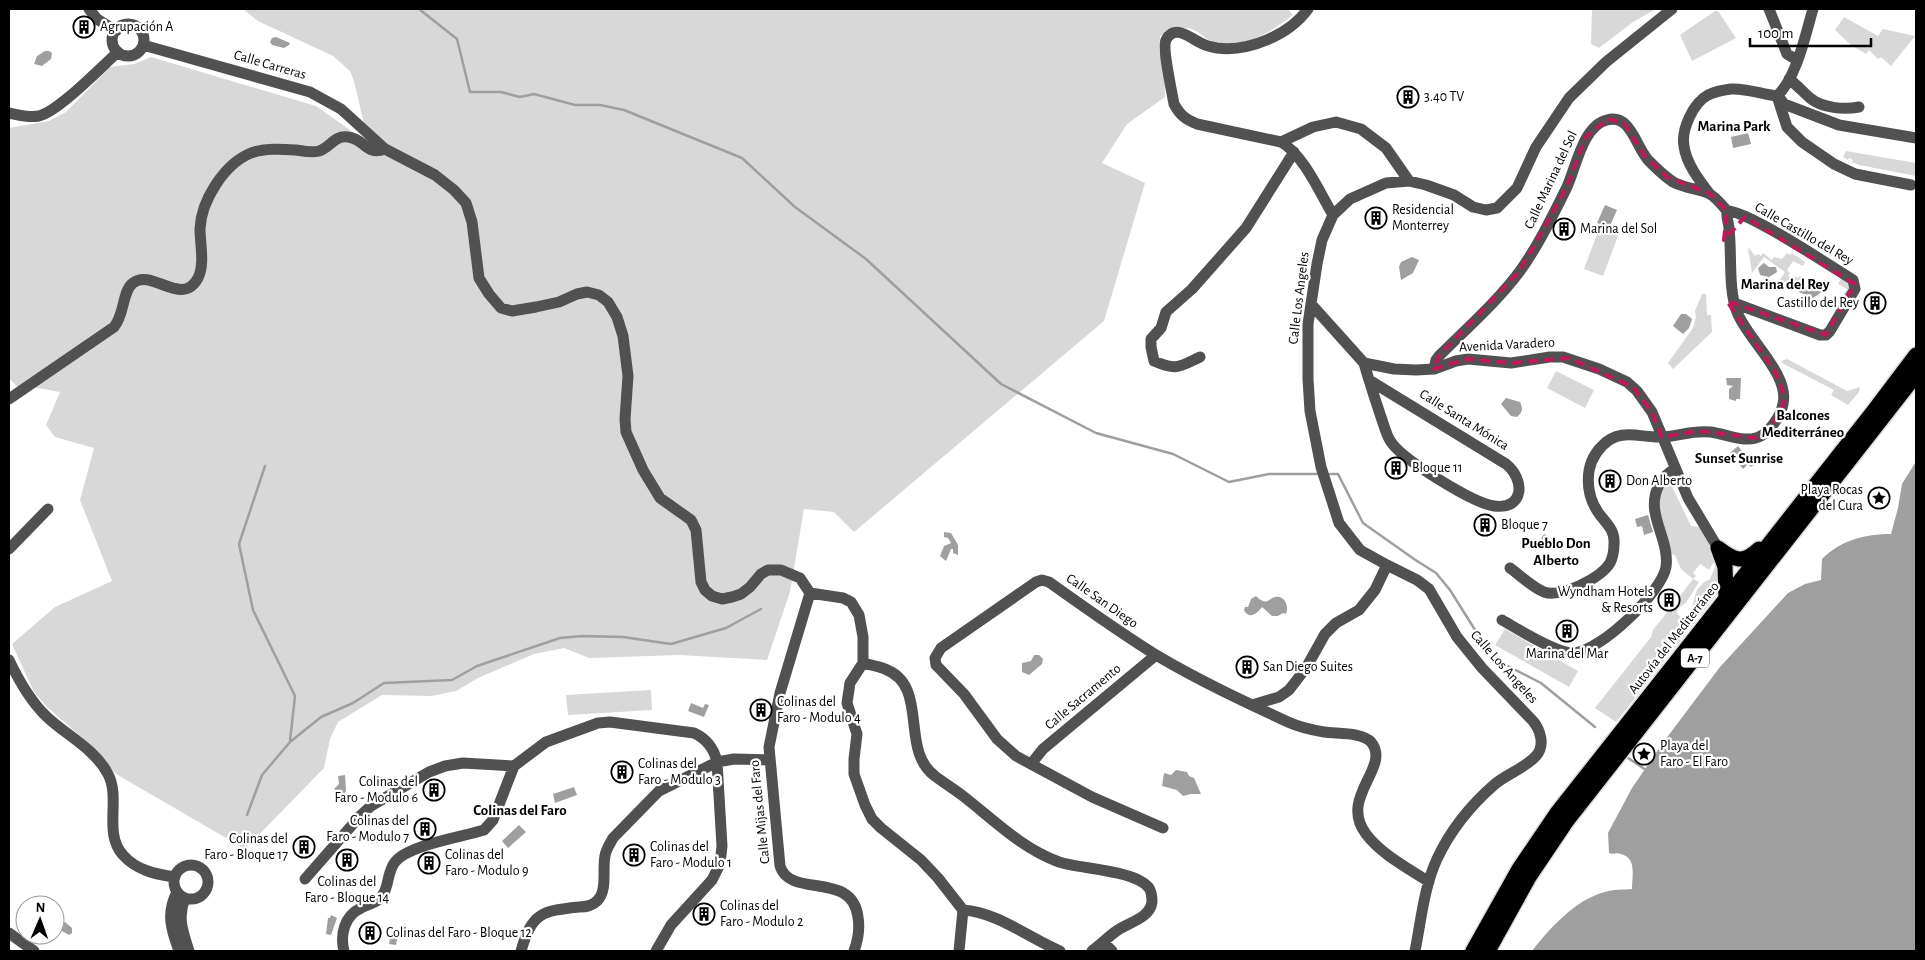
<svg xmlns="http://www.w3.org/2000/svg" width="1925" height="960" font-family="'Alegreya Sans',sans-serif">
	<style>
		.green { fill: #d8d8d8 }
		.water { fill: #9f9f9f }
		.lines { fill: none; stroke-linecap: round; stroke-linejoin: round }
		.stream { stroke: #9f9f9f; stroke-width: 2.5 }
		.highway-casing { stroke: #dbdbdb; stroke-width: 18 }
		.minor { stroke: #515151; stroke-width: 11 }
		.highway { stroke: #000; stroke-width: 15 }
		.marked { fill: none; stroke: #c2185b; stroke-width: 4; stroke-dasharray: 10 6; stroke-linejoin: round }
		.labels { text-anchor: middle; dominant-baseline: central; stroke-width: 4.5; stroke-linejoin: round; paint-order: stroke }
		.shield { fill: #fff; stroke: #4c4c4c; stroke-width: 1 }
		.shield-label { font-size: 12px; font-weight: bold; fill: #000 }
		.poi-label { font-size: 14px; fill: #000; stroke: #fff; text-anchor: start }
		.street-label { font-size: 14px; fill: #000; stroke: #fff }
		.neighbourhood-label { font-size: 15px; font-weight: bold; fill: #000; stroke: #fff }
	</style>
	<rect width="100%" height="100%" fill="#fff"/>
	<!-- green -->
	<path class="green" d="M243,9H1288L1293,15C1268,34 1242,51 1209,40C1204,38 1201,33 1196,31C1183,24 1172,30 1160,36L1159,50L1164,70L1165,97L1127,124L1102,163L1145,183L1104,321L854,532L834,512L804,509L790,592L767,660L680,655L589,658L564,648L534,654L478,678L456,691L431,696L382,695L338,722L330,739L324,768L245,849L116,774L92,746L47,707L34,692L12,644L55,607L112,581L80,500L94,448L55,437L46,425L60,392L32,387L25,395L9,378V128L49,121L66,112L110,67L134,64L151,57L316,106L364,140L369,131L364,124L354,81L350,71L333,56L258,21Z
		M1592,9H1656L1633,22L1599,48L1591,44Z
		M1715,11H1718L1736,38L1692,61L1680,35Z
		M1844,17L1878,36L1883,29L1915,36L1891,66L1881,57L1878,59L1869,50L1866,54L1851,45L1835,30Z
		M1846,151L1916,163V176L1859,165L1852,162L1853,160L1849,158L1848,160L1843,157Z
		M1599,229L1618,236L1603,276L1584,269Z
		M1749,248L1755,256L1758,254L1761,256L1763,253L1772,260L1774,257L1782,259L1787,253L1790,255L1792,253L1805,262L1803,266L1793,261L1787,270L1790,273L1788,276L1793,279L1795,277L1798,278L1800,276L1808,282L1810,280L1818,283L1808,285L1801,282L1794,292L1777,284L1785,272L1764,257L1752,273L1748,249Z
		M1841,279L1851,286L1842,303L1840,302L1835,308L1823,302L1825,298L1836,303L1838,300L1840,301L1847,289L1838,284Z
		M1702,294H1706L1707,315H1711L1712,332L1673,369L1668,363L1693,328L1696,317L1695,311Z
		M1787,359L1847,391L1860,387L1859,392L1848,405L1831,395L1834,390L1782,363L1781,361Z
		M1556,371L1594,390L1585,408L1547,388Z
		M1669,480L1691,526L1700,527L1718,555L1709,570L1700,564L1693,573L1696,576L1693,579L1699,582L1686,603L1678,608L1677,613L1681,618L1694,621L1698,615L1692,611L1694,599L1697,590L1704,582L1710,579L1717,562L1721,589L1616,722L1595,708L1651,637L1653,630L1671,607L1673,608L1677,603L1676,601L1693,579L1681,569L1675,555L1671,554L1657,502L1665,483Z
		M1505,629L1578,671L1569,687L1495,645Z
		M651,690L652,710L568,715L566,695Z"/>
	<!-- water -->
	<path class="water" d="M276,37L290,43L289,45L284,48L272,45L270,42L272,38Z
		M45,51H49L52,53L51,59L42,66L34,64L37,56Z
		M1748,133L1751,144L1733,148L1731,137Z
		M1605,205L1617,210L1609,228L1597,223Z
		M1412,257L1419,260L1413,273L1401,280L1399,267L1401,262Z
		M1764,263L1769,267H1776L1777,272L1769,277L1760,275L1758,268Z
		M1802,285L1808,287L1815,285L1820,288L1821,292L1818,295L1812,298L1799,292Z
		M1681,314H1686L1692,319L1689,328L1683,334L1673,326Z
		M1726,378H1741L1740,399H1736V401L1729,399V389L1733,386L1727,385Z
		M1506,398L1520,402C1523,409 1523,412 1517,417L1511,416L1501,404Z
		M1738,446L1748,459L1751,456L1756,463L1751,467L1748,464L1743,469L1730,453Z
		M1916,449V951H1532C1549,929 1576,899 1605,892C1613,889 1623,890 1632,889C1632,876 1637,858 1621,854C1616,852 1614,855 1609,853L1608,833L1632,788L1665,740L1720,667L1788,593L1805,584L1821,580L1822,559C1841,540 1865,534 1891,534L1898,508L1902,484L1915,463Z
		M1648,515L1653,532L1644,535L1642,526L1637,527L1635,519Z
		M944,532L951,533L958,545V555L953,553V549H951L946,561L940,556L944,546L951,543L948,538L944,537Z
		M1544,534L1549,537L1548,540L1554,544L1550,549L1539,542Z
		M1256,596C1258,598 1260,600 1263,601C1268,603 1270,598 1275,597C1285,595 1289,606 1286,614L1283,613L1278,616H1272L1262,607C1257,614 1249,620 1244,610L1245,607H1248L1251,599Z
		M1034,655H1039L1043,659L1042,664L1029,675L1022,672V663L1031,661Z
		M691,703L703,708L705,704L709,705L704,717L688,711Z
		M1176,770L1187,772L1189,776L1194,778L1201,794H1191L1183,796L1177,790L1162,786L1164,773L1171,775Z
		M345,775L346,791L342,796L334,789L339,784L338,776Z
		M574,787L577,795L555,803L553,794Z
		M519,825L526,832L508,848L502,841Z
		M331,915L337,918L331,935L326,934L328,918H330Z
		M65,922L72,928V933L69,935L62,931L55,932V923L60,925Z
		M392,929L399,930L396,945L389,944Z"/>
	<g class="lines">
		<!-- stream -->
		<path class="stream" d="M419,9L457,39L470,92H501L520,97L534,94L575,105H600L624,110L742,158L795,207L866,259L1001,384L1096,433L1173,454L1229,482L1269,474H1317
			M265,466L239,544L253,610L295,696L290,741
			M1330,474H1338L1363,523L1414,559L1436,573L1450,590L1487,649L1502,663L1541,683L1595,727
			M1628,758L1646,770
			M247,815L262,775L290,742L321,717L353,703L384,683L452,680L477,666L560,638L582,636L623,637L671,644L726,628L761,609"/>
		<!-- highway casing -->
		<g class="highway-casing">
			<path id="highway" d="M1718,548C1735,561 1743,564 1759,549
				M1718,548L1725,567L1726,598
				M1473,951L1519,869L1557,813L1873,412L1916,355
				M1488,951L1529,877L1566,822L1916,375"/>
		</g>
		<!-- minor -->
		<path class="minor" d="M89,9L97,19L116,31
			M1308,9C1289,35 1249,52 1217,48C1211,47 1204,45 1199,42C1189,37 1174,24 1166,40C1162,48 1172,92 1174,104C1180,115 1185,119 1197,124L1281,142C1303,154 1320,193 1333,215
			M1769,9L1787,54L1797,60
			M112 40a16 16 0 1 1 32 0a16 16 0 1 1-32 0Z
			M143,45L310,92L341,109L385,149L435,175L454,190L466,203L472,222L479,278L489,294L501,308L512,311L536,307L559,302L577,294L587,292L599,295L608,302L617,317L623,336L628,376L625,419L626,432L643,470L660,498L691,520L696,530L701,582L705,590L712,596L722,599L732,597L741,594L750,587L761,574L768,570H781L800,578L810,593
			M1789,79C1797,85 1803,92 1810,98C1822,108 1844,110 1859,107
			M1777,96L1787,127L1802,142L1834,164L1855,174L1911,185
			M1777,96C1797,77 1805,36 1813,9
			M1779,97L1784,104L1839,125L1916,138
			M9,113C19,115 29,118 39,116C59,111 101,67 118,52
			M1281,142L1313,127L1336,122L1361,129L1386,148L1409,181
			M1709,193C1699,180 1686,163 1684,146C1681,130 1693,103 1708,95C1714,92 1723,90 1731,89C1746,88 1761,94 1777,96
			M1727,211C1747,210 1832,267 1853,280L1855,289L1830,331L1826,335H1820L1734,303
			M1311,304L1364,363L1394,369L1416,370L1434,369L1456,361L1468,359L1511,363L1550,357H1563L1599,369L1627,382L1637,391L1652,412L1688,498L1718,548
			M1200,357C1179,367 1177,371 1154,361L1151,347V339L1161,328L1166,312L1192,289L1246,228L1294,152
			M1364,363C1369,381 1375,399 1381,417C1384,425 1386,435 1391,442C1403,460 1473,503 1494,506C1525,510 1525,479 1506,464L1369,380
			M1434,369L1436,360L1439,356C1466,329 1497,302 1520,271C1538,246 1552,217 1566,189C1576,169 1582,126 1607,120C1631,113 1636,148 1649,161C1657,169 1666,178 1675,183C1686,188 1697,189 1708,193C1715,196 1722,205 1727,211C1726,218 1729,223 1729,229C1732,253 1728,290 1737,312C1747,339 1790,374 1783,404C1781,416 1768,435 1756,438C1742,442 1725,434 1711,432C1691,430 1680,436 1662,437C1640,438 1620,427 1602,446C1583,465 1585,495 1600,515C1608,525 1615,531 1614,544C1614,551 1613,557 1610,563C1601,578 1561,598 1544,592C1532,587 1521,576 1510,568
			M9,399L114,327C125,314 122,291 133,283C152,268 182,308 198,278C205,264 200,244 200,229C201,201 224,164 251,153C265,148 281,149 296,150C303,151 312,153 319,151C330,148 334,135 348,137C366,139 365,156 385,149
			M9,549L48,509
			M810,593L780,693L769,747L780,866C790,899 852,870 858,917C860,929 858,940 854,951
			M810,593L843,598L851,602L859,615L863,637V663L850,683L847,703L857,734L854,759V774L865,805L872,819L881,828L921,860L938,878L963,910
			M1502,620C1518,629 1557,654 1574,653C1601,651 1662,592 1666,567C1670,538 1644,513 1659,485C1663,478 1667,473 1675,469
			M9,660C19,681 30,701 47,717C66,735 95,749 108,774C121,799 103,833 123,855C136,870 155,874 174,877
			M863,663C870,665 878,666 885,669C930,686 899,750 935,776C944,783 954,789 963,796C994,820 1021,848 1059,862C1080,869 1136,870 1149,888C1151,891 1152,898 1152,902C1150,919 1126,923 1115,932C1107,938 1100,945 1092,951
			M1252,705L1279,697L1289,690L1306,668L1325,634L1336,623L1359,610L1375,590L1387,565
			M1031,764L1043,749L1156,655
			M1163,828L1092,797L1016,756L997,739L964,694L936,665L935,658L941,648L1036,582L1042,580L1049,582C1084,607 1119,632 1156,655C1198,680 1243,701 1288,722C1299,727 1312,730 1324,732C1337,734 1362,732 1371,742C1392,767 1338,797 1366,834C1382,855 1408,868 1429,882
			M174 882a17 17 0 1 1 34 0a17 17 0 1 1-34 0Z
			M305,879L360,816L371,806L429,772L445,766L463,763L514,766
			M177,892C166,913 171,929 179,951
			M185,898C177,917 183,932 189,951
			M963,910C997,912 1029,938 1060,951
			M9,933L34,951
			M1103,942L1112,951
			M344,951C340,935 344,916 361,908C366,905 373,904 378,900C390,891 386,873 395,862C408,845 462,837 484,830L493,820L514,766L546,742L598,723L610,722L694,733C707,739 714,748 717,762L734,759L769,760
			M521,951C532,913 541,911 579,907C586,907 592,906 597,901C608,890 602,870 605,856C606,849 610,844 613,838L659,791L717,762L722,846L720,864L712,880L671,925L656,951
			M959,951L963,910
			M1415,951C1421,921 1424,887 1437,859C1450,831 1472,804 1495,784C1507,774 1525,768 1536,756C1545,746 1541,731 1533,721L1482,668L1457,637L1429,589L1417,580L1387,565L1360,550L1339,523L1321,467L1310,411L1308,379V324L1317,264L1322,240L1333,215L1350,199L1386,183L1409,181L1426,185L1454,195L1473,207L1486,210L1497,208L1517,188L1536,147L1569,98L1606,62L1672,9"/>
		<!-- highway -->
		<use href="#highway" class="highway"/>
	</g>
	<!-- marked area -->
	<path class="marked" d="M1608,119L1624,123L1644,155L1667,177L1709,193L1727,211L1724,240L1745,217L1855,284L1826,335L1727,301L1776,373L1784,395L1783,406L1770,429L1756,438L1699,431L1662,437L1652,412L1633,387L1569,358L1511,363L1468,359L1434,369L1439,356L1520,271L1567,187L1586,137Z"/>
	<!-- icons -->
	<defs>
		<g id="building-ring" transform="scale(1.125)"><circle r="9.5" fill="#fff" stroke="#000" stroke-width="1.5"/><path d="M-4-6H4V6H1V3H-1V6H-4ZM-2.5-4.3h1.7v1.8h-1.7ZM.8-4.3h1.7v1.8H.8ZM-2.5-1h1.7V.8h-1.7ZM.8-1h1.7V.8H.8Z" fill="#000"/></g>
		<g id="sight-ring" transform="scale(1.125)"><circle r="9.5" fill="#fff" stroke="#000" stroke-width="1.5"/><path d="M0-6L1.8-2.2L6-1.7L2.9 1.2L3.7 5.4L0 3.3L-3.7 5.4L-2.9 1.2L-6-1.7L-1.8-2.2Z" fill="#000"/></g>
	</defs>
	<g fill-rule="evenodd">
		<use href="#building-ring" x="84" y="27"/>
		<use href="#building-ring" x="1408" y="97"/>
		<use href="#building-ring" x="1376" y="218"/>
		<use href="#building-ring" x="1564" y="229"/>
		<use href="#building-ring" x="1875" y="303"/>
		<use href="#building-ring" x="1396" y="468"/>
		<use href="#building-ring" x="1610" y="481"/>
		<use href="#sight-ring" x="1879" y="498"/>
		<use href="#building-ring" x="1485" y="525"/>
		<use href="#building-ring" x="1669" y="600"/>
		<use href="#building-ring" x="1567" y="631"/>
		<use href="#building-ring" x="1247" y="667"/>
		<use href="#building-ring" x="761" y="710"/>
		<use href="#sight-ring" x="1644" y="754"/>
		<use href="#building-ring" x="622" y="772"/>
		<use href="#building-ring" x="434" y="790"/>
		<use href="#building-ring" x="425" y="829"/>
		<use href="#building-ring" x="304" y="847"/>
		<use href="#building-ring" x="634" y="855"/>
		<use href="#building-ring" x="347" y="860"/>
		<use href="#building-ring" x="429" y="863"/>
		<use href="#building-ring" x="704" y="914"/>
		<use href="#building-ring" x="370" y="933"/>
	</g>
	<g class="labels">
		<!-- shield labels -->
		<rect class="shield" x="1681" y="648.5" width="28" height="19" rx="4"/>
		<g class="shield-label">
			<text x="1695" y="658">A-7</text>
		</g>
		<!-- poi labels -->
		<g class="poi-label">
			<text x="100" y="27">Agrupación A</text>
			<text x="1424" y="97">3.40 TV</text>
			<text x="1392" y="210">Residencial<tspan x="1392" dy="16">Monterrey</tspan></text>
			<text x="1580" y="229">Marina del Sol</text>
			<text x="1859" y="303" text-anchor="end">Castillo del Rey</text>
			<text x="1412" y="468">Bloque 11</text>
			<text x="1626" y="481">Don Alberto</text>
			<text x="1863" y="490" text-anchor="end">Playa Rocas<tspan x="1863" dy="16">del Cura</tspan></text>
			<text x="1501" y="525">Bloque 7</text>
			<text x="1653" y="592" text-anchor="end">Wyndham Hotels<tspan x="1653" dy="16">&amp; Resorts</tspan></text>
			<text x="1567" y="654" text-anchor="middle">Marina del Mar</text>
			<text x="1263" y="667">San Diego Suites</text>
			<text x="777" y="702">Colinas del<tspan x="777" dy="16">Faro - Modulo 4</tspan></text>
			<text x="1660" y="746">Playa del<tspan x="1660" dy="16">Faro - El Faro</tspan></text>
			<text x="638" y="764">Colinas del<tspan x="638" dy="16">Faro - Modulo 3</tspan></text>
			<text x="418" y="782" text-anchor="end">Colinas del<tspan x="418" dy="16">Faro - Modulo 6</tspan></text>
			<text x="409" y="821" text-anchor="end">Colinas del<tspan x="409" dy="16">Faro - Modulo 7</tspan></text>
			<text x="288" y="839" text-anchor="end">Colinas del<tspan x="288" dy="16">Faro - Bloque 17</tspan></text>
			<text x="650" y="847">Colinas del<tspan x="650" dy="16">Faro - Modulo 1</tspan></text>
			<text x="445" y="855">Colinas del<tspan x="445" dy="16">Faro - Modulo 9</tspan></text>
			<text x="347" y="882" text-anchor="middle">Colinas del<tspan x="347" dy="16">Faro - Bloque 14</tspan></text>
			<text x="720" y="906">Colinas del<tspan x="720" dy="16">Faro - Modulo 2</tspan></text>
			<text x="386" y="933">Colinas del Faro - Bloque 12</text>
		</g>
		<!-- street labels -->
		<g class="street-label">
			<text transform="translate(270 65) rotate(16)">Calle Carreras</text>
			<text transform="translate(1551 180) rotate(-65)">Calle Marina del Sol</text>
			<text transform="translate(1804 234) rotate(30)">Calle Castillo del Rey</text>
			<text transform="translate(1299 298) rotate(-83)">Calle Los Angeles</text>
			<text transform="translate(1507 345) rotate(-3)">Avenida Varadero</text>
			<text transform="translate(1464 420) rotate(32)">Calle Santa Mónica</text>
			<text transform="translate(1102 601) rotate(35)">Calle San Diego</text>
			<text transform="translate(1674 638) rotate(-52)">Autovía del Mediterráneo</text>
			<text transform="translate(1504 667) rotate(48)">Calle Los Angeles</text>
			<text transform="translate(1083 697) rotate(-40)">Calle Sacramento</text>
			<text transform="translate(760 812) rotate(-96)">Calle Mijas del Faro</text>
		</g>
		<!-- neighbourhood labels -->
		<g class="neighbourhood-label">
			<text x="1734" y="126">Marina Park</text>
			<text x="1785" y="284">Marina del Rey</text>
			<text x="1803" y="415">Balcones<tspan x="1803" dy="17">Mediterráneo</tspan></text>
			<text x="1739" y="458">Sunset Sunrise</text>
			<text x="1556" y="543">Pueblo Don<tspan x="1556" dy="17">Alberto</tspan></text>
			<text x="520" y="810">Colinas del Faro</text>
		</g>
	</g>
	<!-- border -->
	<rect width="1925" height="960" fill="none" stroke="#000000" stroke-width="20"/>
	<!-- north arrow -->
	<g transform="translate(40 920) rotate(2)"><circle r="24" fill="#ffffff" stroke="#999999"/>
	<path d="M0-4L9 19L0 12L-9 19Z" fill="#000000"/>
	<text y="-8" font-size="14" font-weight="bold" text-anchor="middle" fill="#000000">N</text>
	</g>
	<!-- scale -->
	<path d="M1750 38v8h121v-8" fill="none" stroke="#000000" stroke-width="2.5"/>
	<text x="1758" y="38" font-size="15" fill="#000000" stroke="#ffffff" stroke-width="4" paint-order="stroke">100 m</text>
</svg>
